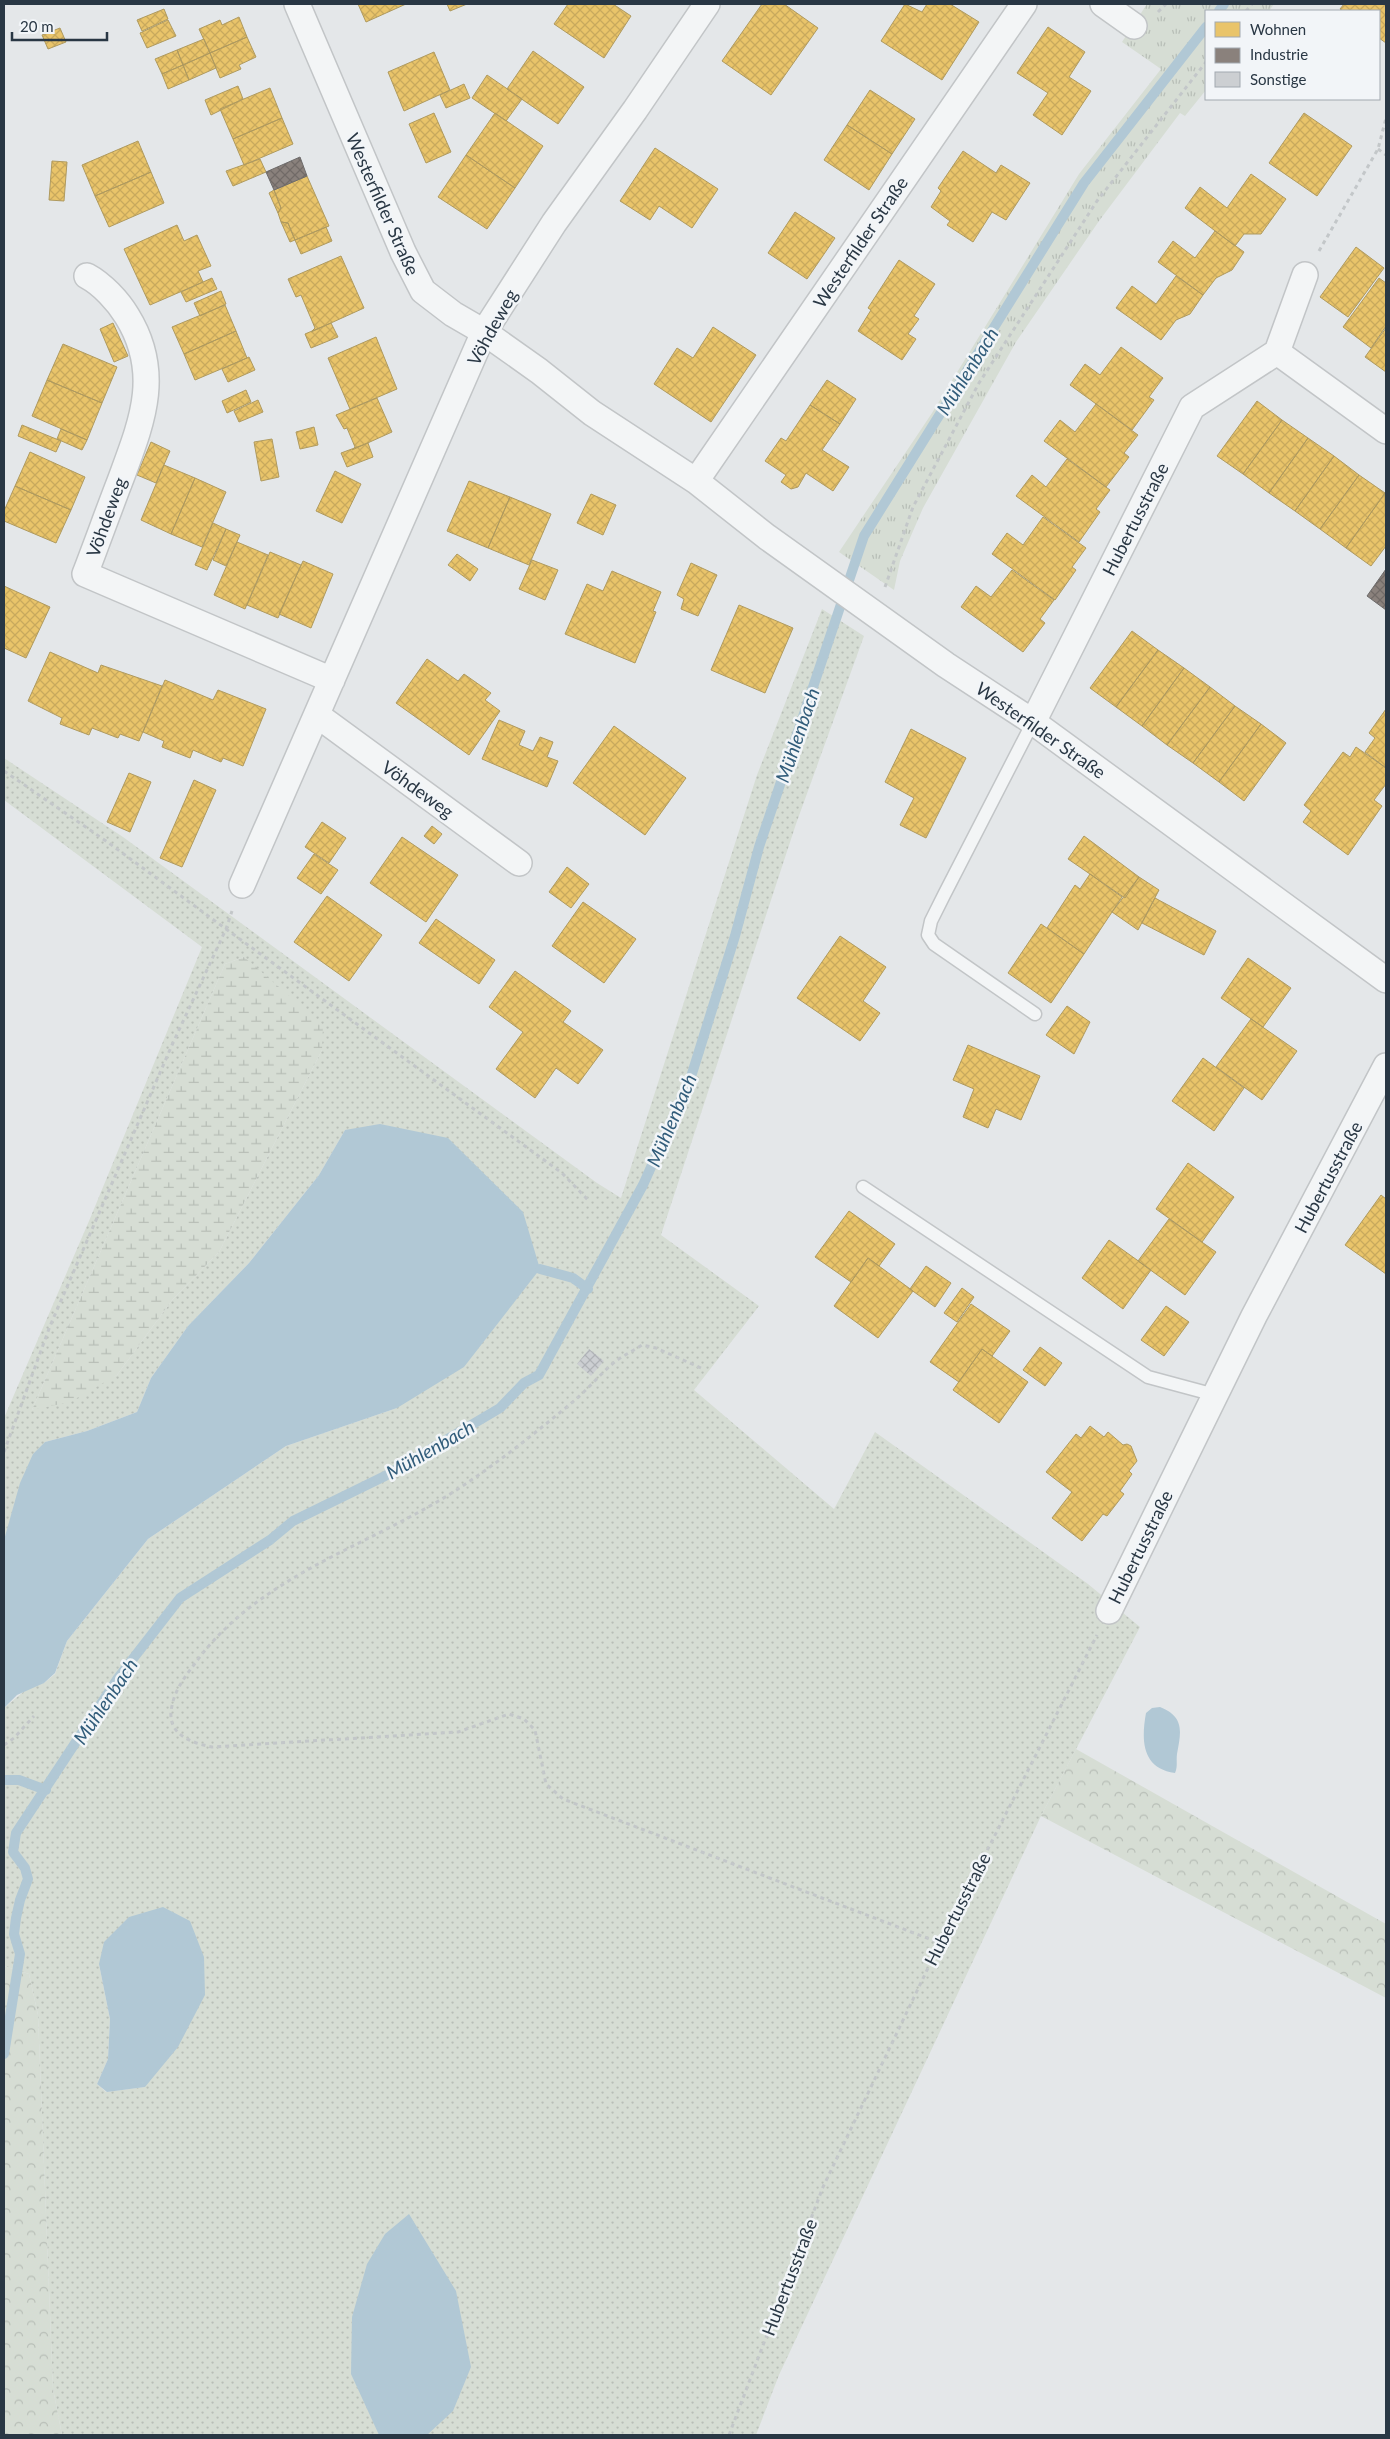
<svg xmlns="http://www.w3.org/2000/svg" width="1390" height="2439" font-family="Lato,sans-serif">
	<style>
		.grass { fill: url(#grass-dots); fill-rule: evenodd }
		.forest { fill: url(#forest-crowns) }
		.wetland { fill: url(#wetland-marsh) }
		.park { fill: url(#park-tufts) }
		.water { fill: #b1c8d5 }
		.homes { fill: url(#homes-cross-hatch); stroke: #af9a5f }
		.industry { fill: url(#industry-cross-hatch); stroke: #6d6b6b }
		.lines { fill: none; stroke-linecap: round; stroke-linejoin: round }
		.stream { stroke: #b1c8d5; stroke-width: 10 }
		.building { fill: url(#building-cross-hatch) }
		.lane-casing { stroke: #c2c5c7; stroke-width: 15 }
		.street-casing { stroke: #c2c5c7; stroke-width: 28 }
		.path { stroke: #c3c7c9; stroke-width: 3; stroke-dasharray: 4 4; stroke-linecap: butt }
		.lane { stroke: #f3f5f6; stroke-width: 12 }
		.street { stroke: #f3f5f6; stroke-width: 25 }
		.labels { text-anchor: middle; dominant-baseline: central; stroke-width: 5; stroke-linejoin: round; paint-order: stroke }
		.street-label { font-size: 18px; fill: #293744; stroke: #f2f5f8 }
		.water-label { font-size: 19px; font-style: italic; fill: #315c7a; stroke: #f2f5f8 }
	</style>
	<defs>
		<pattern id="grass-dots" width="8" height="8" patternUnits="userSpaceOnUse" patternTransform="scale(1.25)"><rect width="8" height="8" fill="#d6ddd4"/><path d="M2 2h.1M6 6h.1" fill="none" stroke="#b8beb7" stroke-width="1.8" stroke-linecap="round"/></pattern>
		<pattern id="forest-crowns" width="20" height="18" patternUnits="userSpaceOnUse" patternTransform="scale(1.25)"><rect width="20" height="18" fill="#d6ddd4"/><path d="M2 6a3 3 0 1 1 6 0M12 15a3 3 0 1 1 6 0" fill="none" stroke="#b8beb7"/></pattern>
		<pattern id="wetland-marsh" width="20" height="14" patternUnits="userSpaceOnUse" patternTransform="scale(1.25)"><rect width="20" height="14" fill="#d6ddd4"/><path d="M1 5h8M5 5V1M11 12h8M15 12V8" fill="none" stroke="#b8beb7"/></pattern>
		<pattern id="park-tufts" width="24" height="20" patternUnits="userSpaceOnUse" patternTransform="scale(1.25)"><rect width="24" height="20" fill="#d6ddd4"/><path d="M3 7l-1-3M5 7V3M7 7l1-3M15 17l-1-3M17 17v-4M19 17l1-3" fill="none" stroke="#b8beb7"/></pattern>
		<pattern id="homes-cross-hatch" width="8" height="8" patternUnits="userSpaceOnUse" patternTransform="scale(1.25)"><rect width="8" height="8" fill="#e9c46a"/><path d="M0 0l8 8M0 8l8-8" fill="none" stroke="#c8a95d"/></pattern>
		<pattern id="industry-cross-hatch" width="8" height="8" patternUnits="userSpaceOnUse" patternTransform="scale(1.25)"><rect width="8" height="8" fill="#8a817c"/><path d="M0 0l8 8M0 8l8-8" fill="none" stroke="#716a67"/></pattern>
		<pattern id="building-cross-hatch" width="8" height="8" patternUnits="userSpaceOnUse" patternTransform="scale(1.25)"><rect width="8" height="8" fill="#cccfd2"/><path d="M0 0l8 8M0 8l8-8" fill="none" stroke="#afb2b6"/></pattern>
	</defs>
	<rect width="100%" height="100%" fill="#e4e7e9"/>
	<!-- grass -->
	<path class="grass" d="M822,609L864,636L796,824L661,1235L759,1306L694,1390L834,1509L875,1432L1088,1584L1140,1627L1041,1816L779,2375L756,2435H62L53,2389L38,2015L29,1974L4,1966V1708L28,1688L44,1683L55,1674L67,1641L148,1539L286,1446L397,1408L345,1130L319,1175L249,1263L188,1326L151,1378L137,1412L87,1431L45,1442L4,1540V1418L89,1221L202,947L4,800V758L123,837L597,1183L621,1198L757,775ZM244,957L322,1050L219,1252L173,1299L117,1375L32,1410L225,964ZM99,1964L145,2087L106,2092L97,2084L108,2059L110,2019Z"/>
	<!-- forest -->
	<path class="forest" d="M1076,1749L1386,1924V1998L1041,1816Z
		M4,1966L29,1974L38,2015L53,2389L62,2435H4Z"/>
	<!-- wetland -->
	<path class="wetland" d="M244,957L323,1025L322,1050L219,1252L173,1299L117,1375L70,1402L32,1410L225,964Z"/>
	<!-- park -->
	<path class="park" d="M1147,4H1274L1269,11H1206V90L1185,116L1180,113L1099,221L1016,342L923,508L900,561L894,590L839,552L932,413L1079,174L1161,69L1122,42Z"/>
	<!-- water -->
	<path class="water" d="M380,1124L448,1138L523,1212L540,1269L464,1367L397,1408L286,1446L148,1539L67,1641L55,1673L44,1683L17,1695L4,1708V1540L20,1483L33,1454L45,1442L87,1431L137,1412L151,1378L188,1326L249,1263L319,1175L345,1130Z
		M1160,1707C1185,1717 1181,1732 1177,1754C1176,1761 1178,1766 1175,1773C1142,1768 1141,1741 1146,1713L1152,1708Z
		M163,1907L190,1921L204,1957L205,1995L178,2047L145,2087L107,2092L97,2084L108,2059L110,2019L99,1964L104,1942L129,1917Z
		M409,2214L456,2291L471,2367L453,2411L427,2435H379L351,2374L352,2317L367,2264L385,2234Z"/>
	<!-- homes -->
	<path class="homes" d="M358,4H406L366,22Z
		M447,4H467L450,11Z
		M568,4H613L631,16L604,58L554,24Z
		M762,4H784L818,28L771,95L722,61Z
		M905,4L922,12L927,4H950L979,22L942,80L881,41Z
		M1344,4H1386V43L1379,38V11H1343L1340,9Z
		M164,9L168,19L142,31L137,20Z
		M239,17L247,37L210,53L199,29L220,20L222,25Z
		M168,20L176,36L147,48L140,33Z
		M1048,27L1085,52L1069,77L1091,91L1062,135L1033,115L1048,93L1017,73Z
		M60,28L66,42L48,49L42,35Z
		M247,37L256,57L239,65L241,69L220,78L210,53Z
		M204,39L210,53L183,65L177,50Z
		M177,50L183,65L162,74L155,59Z
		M533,51L584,87L558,124L507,89Z
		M434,52L450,90L404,111L388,72Z
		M210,53L216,68L189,80L183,65Z
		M183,65L189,80L168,89L162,74Z
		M487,75L522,99L506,121L472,98Z
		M464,84L470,98L446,108L440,95Z
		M238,86L243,99L211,115L205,100Z
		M270,88L282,118L233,139L220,109Z
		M870,90L915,119L892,154L847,125Z
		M434,113L451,152L426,163L409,124Z
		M495,113L543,146L515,188L466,155Z
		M1304,113L1352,146L1317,196L1269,163Z
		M282,118L293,144L244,165L233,139Z
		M847,125L892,154L869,190L824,160Z
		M138,141L151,172L95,196L82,165Z
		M655,148L718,189L692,228L659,206L650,220L620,201Z
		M963,151L996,173L1001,165L1030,183L1006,220L992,212L973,242L947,225L950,221L931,207L941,191L938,188Z
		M466,155L515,188L487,229L438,197Z
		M260,159L266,172L233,186L226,171Z
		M52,161L67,162L64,201L49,200Z
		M151,172L164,203L109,227L95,196Z
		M1251,174L1286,199L1261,234H1244L1235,246L1185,208L1200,187L1227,208Z
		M307,176L329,226L295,240L288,223L281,222L278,213L281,208L274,190Z
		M274,190L281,208L278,213L269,193Z
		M795,212L835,238L807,279L768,253Z
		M281,222L288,223L295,240L290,242Z
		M177,225L184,241L197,235L211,266L198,271L203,282L150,305L124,249Z
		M326,227L332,241L301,254L295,240Z
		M1215,231L1244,252L1232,270L1216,278L1203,295L1158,262L1173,241L1195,258Z
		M1356,247L1384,268L1348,317L1320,297Z
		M341,256L364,308L311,332L315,328L301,295L296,297L288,279Z
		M899,260L935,284L914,316L919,319L908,334L916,339L902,360L858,331L871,310L868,308Z
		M1176,276L1203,295L1190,314L1176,320L1161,340L1116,308L1132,286L1156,304Z
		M212,278L217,289L186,302L181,292Z
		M1379,278L1386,283V326L1371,348L1343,327Z
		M221,291L226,304L200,316L194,303Z
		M225,305L236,331L184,354L172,327Z
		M113,323L128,356L114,362L100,329Z
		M331,323L338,337L311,348L305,334Z
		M713,327L756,355L711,422L654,384L677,348L693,358Z
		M1386,328V372L1365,357Z
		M236,331L247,358L195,380L184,354Z
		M376,337L397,389L350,409L328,358Z
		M63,344L117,367L102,403L47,380Z
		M1121,347L1163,378L1149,397L1154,400L1132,430L1070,385L1085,364L1100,375Z
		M249,357L255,370L228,382L222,369Z
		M47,380L102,403L87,440L32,416Z
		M827,380L856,399L840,424L810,405Z
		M246,390L251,402L227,413L222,401Z
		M377,398L392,432L352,450L355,447L347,428L344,429L336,415Z
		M258,400L263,412L239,422L234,411Z
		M1257,401L1282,420L1243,474L1217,456Z
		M1096,404L1138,435L1124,453L1129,457L1106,487L1044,441L1060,420L1075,432Z
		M810,405L840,424L822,450L849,467L833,491L806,473L798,487L791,489L781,482L786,475L765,461L781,438L786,441Z
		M1282,420L1308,438L1269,493L1243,474Z
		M22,425L61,441L56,452L18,436Z
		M314,427L318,445L300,449L296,432Z
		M61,429L87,440L82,450L57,439Z
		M1308,438L1334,456L1295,511L1269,493Z
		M272,439L279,477L261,481L254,442Z
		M151,442L170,451L156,483L137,475Z
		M368,443L373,457L347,467L341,453Z
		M30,452L85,477L71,510L15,486Z
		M1334,456L1359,475L1320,529L1295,511Z
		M1067,459L1110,490L1096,509L1100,512L1079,542L1016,496L1032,475L1046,487Z
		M164,465L195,478L171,534L141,520Z
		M335,471L361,484L342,523L316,511Z
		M1359,475L1385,493L1346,548L1320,529Z
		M195,478L226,492L202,547L171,534Z
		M469,481L510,497L488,548L447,531Z
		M15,486L71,510L56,543L4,521V511Z
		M1385,493L1386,546L1371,566L1346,548Z
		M591,494L616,505L603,535L577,523Z
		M510,497L551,514L529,565L488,548Z
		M1043,517L1086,548L1072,567L1076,570L1055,600L992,554L1007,533L1023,545Z
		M213,523L226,529L207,570L195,565Z
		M226,529L240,535L226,566L213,560Z
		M237,542L268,555L245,609L214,595Z
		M270,552L301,565L278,618L247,605Z
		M457,554L478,569L470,581L448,565Z
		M532,560L558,570L545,600L519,589Z
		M303,561L333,574L311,628L279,614Z
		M691,563L717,575L698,616L681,609L684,599L677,595Z
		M1012,570L1054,600L1040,619L1045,623L1023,652L961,607L976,586L991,597Z
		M612,571L661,592L653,611L656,612L635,663L565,634L587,584L603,591Z
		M4,586L50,607L26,658L4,648Z
		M739,605L793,628L765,693L711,670Z
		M1132,631L1158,650L1116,707L1090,688Z
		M1158,650L1184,668L1142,726L1116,707Z
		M50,652L98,673L101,665L162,686L139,741L120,734L118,738L92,728L89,735L60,724L62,718L28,701Z
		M427,659L458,681L464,674L491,693L485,700L500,711L469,755L396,703Z
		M1184,668L1210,687L1167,745L1142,726Z
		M165,680L213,700L218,690L266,709L243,766L223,758L221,762L193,750L190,758L162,747L164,741L143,732Z
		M1210,687L1235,706L1193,763L1167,745Z
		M1235,706L1261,724L1219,782L1193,763Z
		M1386,709V768L1365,752L1375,738L1369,733Z
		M499,720L525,731L519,745L533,751L540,737L553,742L547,757L558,761L547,787L482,759Z
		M1261,724L1286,743L1244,801L1219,782Z
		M614,726L686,778L645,835L573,783Z
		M911,729L966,758L926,838L900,825L914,798L885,782Z
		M1356,747L1386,768V784L1374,800L1382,806L1348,855L1303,822L1311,811L1304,805L1343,752L1350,757Z
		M129,773L151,782L130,832L107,822Z
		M194,780L216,790L182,867L160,858Z
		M322,822L346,838L329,863L305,847Z
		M432,826L442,834L434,844L424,836Z
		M1084,836L1139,877L1125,898L1068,859Z
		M402,837L458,875L426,922L370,883Z
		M314,854L338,870L321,894L297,878Z
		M567,867L589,884L571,908L549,892Z
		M1090,874L1122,897L1084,954L1047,928L1075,885L1080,889Z
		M1139,877L1159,890L1138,930L1112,912Z
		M327,896L382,935L349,981L294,942Z
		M1155,898L1216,931L1204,955L1142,923Z
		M583,902L636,939L604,983L552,946Z
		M436,919L495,960L479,984L419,943Z
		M1041,924L1084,954L1051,1003L1008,973Z
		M840,936L886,967L863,1001L880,1013L860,1041L797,998Z
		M1248,958L1291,988L1263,1027L1221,998Z
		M515,971L571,1011L563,1022L603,1050L578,1084L556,1068L535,1098L496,1069L523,1032L489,1007Z
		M1067,1006L1090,1022L1074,1054L1046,1035Z
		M1251,1019L1297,1051L1262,1100L1216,1067Z
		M968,1045L1040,1076L1021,1120L996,1109L988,1128L963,1117L974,1089L953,1080Z
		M1203,1058L1244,1088L1214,1131L1172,1101Z
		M1188,1163L1234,1197L1202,1242L1156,1209Z
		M1381,1195L1386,1199V1274L1345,1245Z
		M849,1211L895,1244L879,1266L868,1258L851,1282L815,1257Z
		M1169,1219L1216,1252L1185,1295L1138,1261Z
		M1109,1240L1151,1270L1123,1309L1082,1278Z
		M868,1258L913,1291L878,1338L834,1306Z
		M926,1266L951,1283L935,1307L910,1289Z
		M962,1288L974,1297L957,1322L944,1313Z
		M971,1304L1010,1331L992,1356L982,1349L959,1382L930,1362Z
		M1166,1306L1189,1322L1164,1356L1141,1340Z
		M1040,1347L1062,1363L1045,1386L1023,1370Z
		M982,1349L1028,1382L999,1423L953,1390Z
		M1090,1426L1104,1437L1108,1432L1123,1445L1127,1444L1131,1446L1137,1461L1129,1471L1132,1474L1120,1491L1124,1494L1107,1516L1103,1514L1082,1541L1052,1518L1072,1492L1046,1472L1076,1434L1081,1438Z"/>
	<!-- industry -->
	<path class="industry" d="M300,157L307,176L274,190L266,172Z
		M1386,569V610L1367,596Z"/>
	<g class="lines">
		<!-- stream -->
		<path class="stream" d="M1219,11L1224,4
			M540,1269L573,1278L588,1289
			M4,1780H19L46,1790
			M4,2054L20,1954L14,1934L16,1918L20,1900L28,1879L25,1868L13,1852L16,1833L118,1678L180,1598L270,1540L293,1521L385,1476L500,1408L524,1383L539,1375L643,1185L690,1080L735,936L759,847L864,536L1084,183L1206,27"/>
	</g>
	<!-- building -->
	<path class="building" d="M589,1349L604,1361L591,1376L577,1364Z"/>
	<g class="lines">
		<!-- lane casing -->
		<g class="lane-casing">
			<path id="lane" d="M1033,722L944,895L931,921L928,935L934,944L1035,1014
				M863,1187L1148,1377L1215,1395"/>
		</g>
		<!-- street casing -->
		<g class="street-casing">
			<path id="street" d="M297,4L403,252L423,291L453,314L484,332L539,371L592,413L696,481L767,537L946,665L1033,722L1386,980
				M1103,4L1134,26
				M87,276C102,284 118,301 127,316C163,374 141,424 120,481C108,512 97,543 85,574L332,680
				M1277,352L1305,275
				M696,481L1024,4
				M317,715L519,863
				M1033,722L1192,407L1277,352L1386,431
				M242,885L484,332L554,223L635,110L707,4
				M1109,1611L1254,1316L1386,1066"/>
		</g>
		<!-- path -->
		<path class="path" d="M1246,11L1252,4
			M1158,12L1166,4
			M1378,149L1386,155
			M1319,251L1378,149L1386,118
			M885,587L913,507L979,383L1097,201L1206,62
			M4,771L106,841L226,929L232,911
			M701,1368L656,1348L642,1345C633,1351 624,1355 616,1361C601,1373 589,1388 575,1400C539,1430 503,1459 464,1485C375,1545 262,1572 196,1662C184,1678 173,1692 171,1712C169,1735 192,1743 212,1747L458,1732L509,1714L524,1719L535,1730L546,1784L563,1799L940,1943
			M4,1452L50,1326L172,1045L226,929L562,1173L588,1200
			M4,1745L14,1738L34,1716
			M729,2435L823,2187L940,1943L1097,1635"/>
		<!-- lane -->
		<use href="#lane" class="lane"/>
		<!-- street -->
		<use href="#street" class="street"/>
	</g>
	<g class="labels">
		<!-- street labels -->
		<g class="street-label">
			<text transform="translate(383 204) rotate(66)">Westerfilder Straße</text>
			<text transform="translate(860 242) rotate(-56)">Westerfilder Straße</text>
			<text transform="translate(492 327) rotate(-61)">Vöhdeweg</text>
			<text transform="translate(106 517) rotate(-70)">Vöhdeweg</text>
			<text transform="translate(1135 519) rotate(-63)">Hubertusstraße</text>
			<text transform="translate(1041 730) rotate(35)">Westerfilder Straße</text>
			<text transform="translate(418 789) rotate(36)">Vöhdeweg</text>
			<text transform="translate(1328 1177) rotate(-62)">Hubertusstraße</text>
			<text transform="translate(1140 1547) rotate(-64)">Hubertusstraße</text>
			<text transform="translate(957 1909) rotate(-63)">Hubertusstraße</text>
			<text transform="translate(789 2277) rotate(-69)">Hubertusstraße</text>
		</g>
		<!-- water labels -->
		<g class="water-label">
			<text transform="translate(967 371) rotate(-58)">Mühlenbach</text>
			<text transform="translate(797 735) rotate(-71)">Mühlenbach</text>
			<text transform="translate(671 1120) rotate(-67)">Mühlenbach</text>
			<text transform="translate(430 1449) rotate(-30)">Mühlenbach</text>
			<text transform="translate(105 1701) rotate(-56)">Mühlenbach</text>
		</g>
	</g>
	<!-- border -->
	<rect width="1390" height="2439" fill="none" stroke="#293744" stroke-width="10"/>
	<!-- legend -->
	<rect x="1205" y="10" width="175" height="90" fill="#f2f5f8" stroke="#a2a9b0"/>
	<rect x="1215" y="22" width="25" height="15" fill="#e9c46a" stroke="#a2a9b0"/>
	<text x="1250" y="35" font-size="15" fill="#293744">Wohnen</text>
	<rect x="1215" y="48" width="25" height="15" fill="#8a817c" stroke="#a2a9b0"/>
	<text x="1250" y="60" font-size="15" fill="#293744">Industrie</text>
	<rect x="1215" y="72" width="25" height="15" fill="#cccfd2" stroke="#a2a9b0"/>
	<text x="1250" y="85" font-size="15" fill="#293744">Sonstige</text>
	<!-- scale -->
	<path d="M12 32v8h95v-8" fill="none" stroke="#293744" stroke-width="2.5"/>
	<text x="20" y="32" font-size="15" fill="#293744" stroke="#f2f5f8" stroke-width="4" paint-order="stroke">20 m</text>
</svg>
